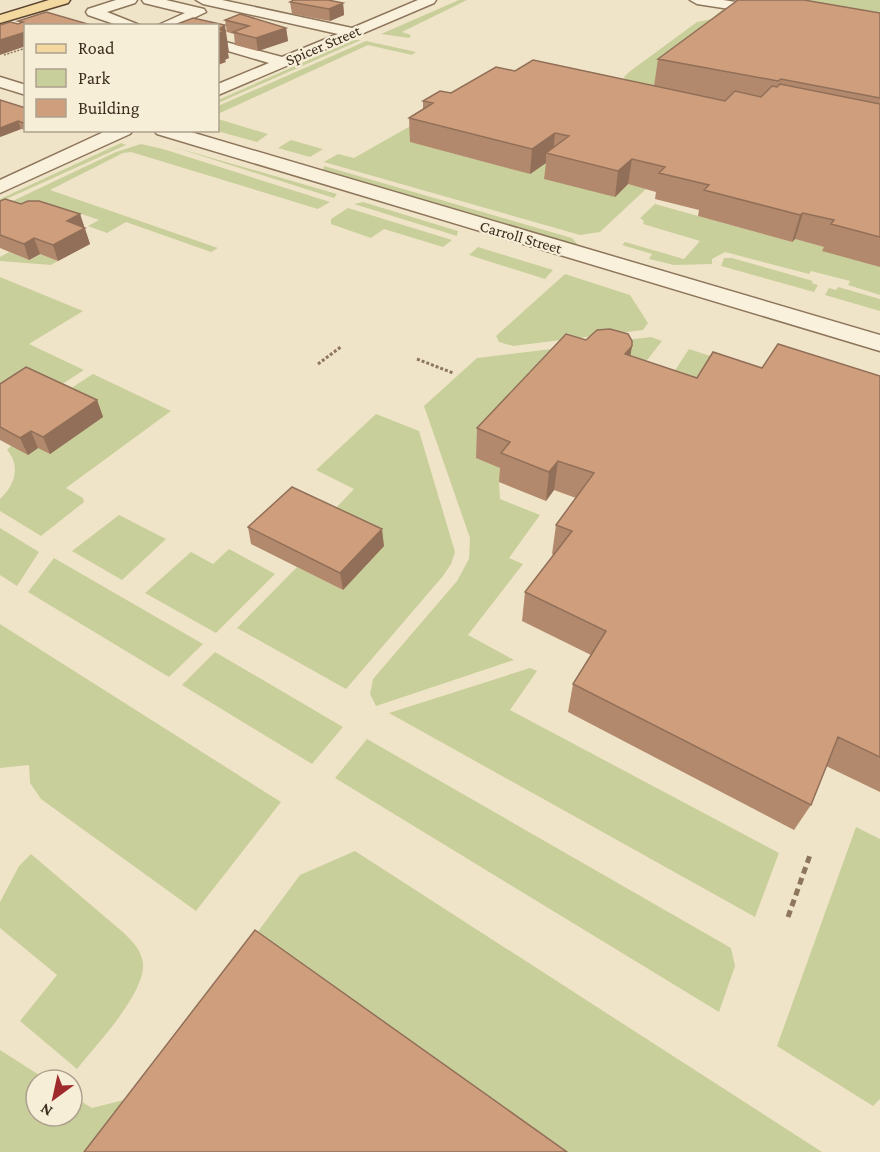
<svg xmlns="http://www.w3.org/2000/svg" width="880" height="1152" font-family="'Crimson Pro',serif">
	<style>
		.green { fill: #c9cf9b }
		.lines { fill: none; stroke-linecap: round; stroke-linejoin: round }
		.minor-casing { stroke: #8d765c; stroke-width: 3 }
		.major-casing { stroke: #5b4430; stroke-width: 3 }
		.path-far2 { stroke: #8d765c; stroke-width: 1.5; stroke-dasharray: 2 1.5; stroke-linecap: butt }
		.path-far1 { stroke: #8d765c; stroke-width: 3; stroke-dasharray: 3 2; stroke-linecap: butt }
		.path { stroke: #8d765c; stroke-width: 5; stroke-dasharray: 7 4.5; stroke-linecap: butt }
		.minor { fill: #faf1dc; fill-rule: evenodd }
		.major { fill: #f3d9a0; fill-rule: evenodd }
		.wall { fill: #b2896c }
		.shaded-wall { fill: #916f58 }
		.building { fill: #cf9f7d; stroke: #916f58; stroke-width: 1.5 }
		.labels { text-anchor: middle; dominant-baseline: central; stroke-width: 4.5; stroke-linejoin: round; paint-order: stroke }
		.far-street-label { font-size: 16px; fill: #3d2e20; stroke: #f7eed8 }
	</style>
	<rect width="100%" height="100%" fill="#f0e4c8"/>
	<!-- green -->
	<path class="green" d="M459,0H467L402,32L411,35L409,38L381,34Z
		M778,0H880V22Z
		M722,10L743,13L654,86L625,79L624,77L629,72L697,22L711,19Z
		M354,40H361L218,103V100Z
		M366,41L416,52L412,55L368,45L218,114V106Z
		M428,116L411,142L530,174L552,157L614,197L628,184L646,189L600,232L580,235L324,162L338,154L354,158Z
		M218,119L268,134L257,142L217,131Z
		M291,140L323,149L310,157L278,148Z
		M121,143L126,145L0,202V199Z
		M141,144L163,149L330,202L318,209L131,152L123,153L50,190L218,248L211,252L126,222L107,233L88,226L99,220L67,209L0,207L116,152Z
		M174,147L337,194L334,198Z
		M324,166L572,238L578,245L323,170Z
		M363,202L458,231L457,236L354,204Z
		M655,204L792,242L795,239L824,247L880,267V295L848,285L850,281L811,271L809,274L725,252L712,259V264L674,265L649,259L652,254L622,245L625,242L684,259L700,241L643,224L644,221L640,218Z
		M348,208L452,240L443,247L384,229L371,238L331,224V219Z
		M478,247L553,270L545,279L469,255Z
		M9,252L29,260L40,254L58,261L51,265L0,261V257Z
		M724,258H732L813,281L812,283L818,285L814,292L721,266Z
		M565,274L630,295L648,323L643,330L513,346L499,342L496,336Z
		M0,277L83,311L29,344L84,370L50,392L0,405Z
		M838,287L880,299V311L825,295L829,288L836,290Z
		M651,337L662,341L627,386L476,457L508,471L499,482L500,499L540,515L509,558L523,564L468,635L514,660L376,706L370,694L373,679L457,581L469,559L470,538L424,406L477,358Z
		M689,349L744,367L729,388L668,381Z
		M93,374L171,411L66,488L83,498L84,502L41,536L0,511V499C15,485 21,466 7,450L59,396Z
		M376,414L419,431L455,552L451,564L443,576L346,689L237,628L297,567L343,590L383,546L332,512L354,489L316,470Z
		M119,515L166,539L122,580L72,551Z
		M0,528L39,552L17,586L0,575Z
		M229,549L275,574L216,633L145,593L191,552L213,564Z
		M54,558L203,644L169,677L28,592Z
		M0,624L281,802L196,911L41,799L30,783L29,765L0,768Z
		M215,652L343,727L312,764L182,685Z
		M530,668L537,671L510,710L779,853L755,917L389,713Z
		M367,739L731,948L735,966L719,1012L335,778Z
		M856,827L880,839V1099L873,1106L777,1046Z
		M355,851L822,1152H538L195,1016L300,875Z
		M31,854L124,933C133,942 142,951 143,964C145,994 96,1045 77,1069L20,1021L57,975L0,928V902L19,866Z
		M0,1050L47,1080H36V1116H72V1096L92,1108L167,1089L120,1152H0Z"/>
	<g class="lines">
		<!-- minor casing -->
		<g class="minor-casing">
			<path id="minor" d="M116,0H137L135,3L107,12L142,26H120L88,15L86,12L88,9Z
				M142,0H166L204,9L206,12L177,26H156L185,13L144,3Z
				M196,0H222L352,28L418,0H436L434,3L218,95V84L269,63L218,48V40L282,57L338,34L203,4Z
				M690,0H723L775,8L782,12L775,16L697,4Z
				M0,77L26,85V95L0,87Z
				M108,130H133L130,134L0,193V180Z
				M154,130H184L880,335V351L157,134Z"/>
		</g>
		<!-- major casing -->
		<g class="major-casing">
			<path id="major" d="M49,0H70L68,3L0,23V15Z"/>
		</g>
		<!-- path-far2 -->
		<path class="path-far2" d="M4,55L26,48"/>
		<!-- path-far1 -->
		<path class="path-far1" d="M417,359L453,373
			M318,364L342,346"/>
		<!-- path -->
		<path class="path" d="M788,917L810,855"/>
		<!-- minor -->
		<use href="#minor" class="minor"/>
		<!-- major -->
		<use href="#major" class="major"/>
	</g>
	<!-- wall -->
	<path class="wall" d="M290,2L343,3L344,15L330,21L292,14Z
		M880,13V267L822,251L824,247L795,239L792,242L698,216L699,210L655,199L656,192L628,184L615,197L544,179L546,163L530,174L410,142L409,118L423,109V101L451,93L515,71L654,86L658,59Z
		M225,20L286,28L288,41L258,51L235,45L234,34L227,32Z
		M26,108V130L21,129L0,137Z
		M0,201L80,214L90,244L58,261L40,254L29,260L0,248Z
		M586,340L632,346L630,356L697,378L762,368L880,376V792L826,766L811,805L794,830L568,712L573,684L591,655L522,621L525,592L554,555L552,554L556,525L576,498L554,490L546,501L499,482L500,468L476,458L477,428Z
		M0,384L97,400L103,417L50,454L38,448L28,455L0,440Z
		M248,527L384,546L343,590L251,544Z"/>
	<!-- shaded-wall -->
	<path class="shaded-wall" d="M343,3L344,15L330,21L329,9Z
		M225,25L229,52L228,53L229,58L225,60L226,62L218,65V30Z
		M286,28L288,41L258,51L256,38Z
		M26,32V46L0,55V40Z
		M18,121L21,129L0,137V128Z
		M555,133L553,155L546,153V163L530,174L532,149Z
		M632,159L628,184L615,197L618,171Z
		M803,213L795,239L792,242L800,215Z
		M80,214L90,244L58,261L53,245L67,221Z
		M34,238L40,254L29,260L24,244Z
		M632,346L627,375L625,354Z
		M97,400L103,417L50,454L43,437Z
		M31,431L38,448L28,455L20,438Z
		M558,461L554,490L546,501L549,472Z
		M382,529L384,546L343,590L340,573Z"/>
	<!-- building -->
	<path class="building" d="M294,0H328L343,3L329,9L290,2Z
		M738,0H804L880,13V98L781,79L778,81L658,59Z
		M46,12L88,24L83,26H26V32L0,40V25L10,22L18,24L23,22L18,21Z
		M240,14L286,28L256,38L233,32L249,26L225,20Z
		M193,18L225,25L218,30L225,31L218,34L221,35L218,36V26H172Z
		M533,60L725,101L735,91L761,97L772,86L777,87L780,84L880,104V237L831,224L834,220L803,213L800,215L704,190L709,185L659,173L665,167L632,159L618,171L546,153L569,136L555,133L532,149L409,118L433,103L423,101L440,91L451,93L496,67L515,71Z
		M0,100L26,108V124L18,121L0,128Z
		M5,199L21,204L28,201H39L80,214L67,221L85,228L53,245L34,238L24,244L0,235V201Z
		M610,329L628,334L632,341V346L625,354L697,378L713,352L762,368L778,344L880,376V757L838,737L811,805L573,684L606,631L525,592L572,531L556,525L594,473L558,461L549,472L501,453L510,442L477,428L566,334L586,340L597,330Z
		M26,367L97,400L43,437L31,431L20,438L0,427V384Z
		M292,487L382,529L340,573L248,527Z
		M255,930L567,1152H84Z"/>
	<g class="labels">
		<!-- far-street labels -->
		<g class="far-street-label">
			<text transform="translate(323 45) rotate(-23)">Spicer Street</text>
			<text transform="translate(521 237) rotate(16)">Carroll Street</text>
		</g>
	</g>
	<!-- legend -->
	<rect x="24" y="24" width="195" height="108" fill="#f7eed8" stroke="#ada18e" stroke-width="1.5"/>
	<rect x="36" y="44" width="30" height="9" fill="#f3d9a0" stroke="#ada18e" stroke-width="1.5"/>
	<text x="78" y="54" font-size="18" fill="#3d2e20">Road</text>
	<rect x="36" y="69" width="30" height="18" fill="#c9cf9b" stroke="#ada18e" stroke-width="1.5"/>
	<text x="78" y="84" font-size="18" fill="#3d2e20">Park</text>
	<rect x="36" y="99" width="30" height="18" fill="#cf9f7d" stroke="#ada18e" stroke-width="1.5"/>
	<text x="78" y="114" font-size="18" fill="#3d2e20">Building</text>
	<!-- north arrow -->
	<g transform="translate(54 1098) rotate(213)"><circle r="28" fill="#f7eed8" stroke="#ada18e" stroke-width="1.5"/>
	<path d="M0-4.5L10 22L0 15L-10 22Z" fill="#9e2a2b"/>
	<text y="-9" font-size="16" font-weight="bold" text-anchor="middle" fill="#3d2e20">N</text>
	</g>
</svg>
